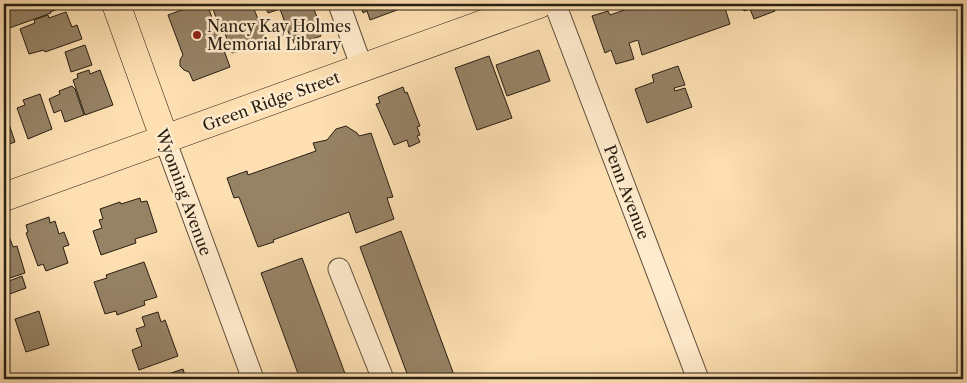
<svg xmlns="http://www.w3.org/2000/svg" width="967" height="383" font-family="'Libre Caslon Text',serif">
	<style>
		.building { fill: #968265; stroke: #271e12 }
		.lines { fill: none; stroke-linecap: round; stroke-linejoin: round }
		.minor-casing { stroke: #5c4e3a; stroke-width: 23 }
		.major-casing { stroke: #271e12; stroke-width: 29 }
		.minor { stroke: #feeacc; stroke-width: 21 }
		.major { stroke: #fddfb1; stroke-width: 28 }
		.poi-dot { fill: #8f2418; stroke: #feeacc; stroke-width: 2 }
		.labels { text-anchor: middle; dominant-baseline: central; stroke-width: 5; stroke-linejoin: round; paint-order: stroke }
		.poi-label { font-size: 16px; fill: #271e12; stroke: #feeacc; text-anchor: start }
		.street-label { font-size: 16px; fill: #271e12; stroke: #feeacc }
	</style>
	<rect width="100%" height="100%" fill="#fddfb1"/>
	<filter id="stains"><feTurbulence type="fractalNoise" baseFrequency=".004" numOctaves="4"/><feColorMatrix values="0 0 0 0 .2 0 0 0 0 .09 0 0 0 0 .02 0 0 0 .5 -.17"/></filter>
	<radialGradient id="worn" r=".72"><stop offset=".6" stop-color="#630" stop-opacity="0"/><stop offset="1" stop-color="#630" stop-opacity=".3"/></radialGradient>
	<!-- building -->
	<path class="building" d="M4,4H56L58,9L50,12L51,13L4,30Z
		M198,4H207L230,67L193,81L189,72L184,70L180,66V60L183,55L168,15Z
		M228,4H252L267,42L232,53L222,25L219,26L213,9Z
		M264,4H312L321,28L318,29L321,36L295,45L292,38L291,39L280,9L268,13Z
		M360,4H394L397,10L370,20L367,11L363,13Z
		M642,4H726L724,5L730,24L642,55L638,40L629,43L634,59L616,64L611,50L605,53L592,16L608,11L610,15Z
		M741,4H773L775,11L754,19L750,9L744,11Z
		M66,12L72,27L77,25L82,39L45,52L44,50L29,54L20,29L35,23L34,20L48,15L49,18Z
		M85,45L92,65L71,72L65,52Z
		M539,50L550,81L507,96L496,65Z
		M489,56L512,118L477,130L455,68Z
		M678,66L685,85L674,88L675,91L685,88L692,107L647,123L635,89L654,82L652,75Z
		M89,70L90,74L100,70L113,105L85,115L73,80L78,78L77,74Z
		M72,86L75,89L84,115L65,122L61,110L54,113L49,99L60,94L59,91Z
		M403,87L405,93L407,92L420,126L417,127L420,135L417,136L420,142L409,147L407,140L394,145L376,104L380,103L378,97Z
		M40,94L52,129L28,139L17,108L25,105L23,100Z
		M4,109L15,142L4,146Z
		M346,126L357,133L359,136L371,133L393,197L387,198L394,219L356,233L349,212L273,240L274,242L258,247L239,197L234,198L227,178L247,171L248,175L316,151L313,143L327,140L336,129Z
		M140,198L141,202L147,201L157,232L135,239L136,243L101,255L93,231L102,228L99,220L103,219L100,209L120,202L121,204Z
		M49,217L50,223L55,221L59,234L64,232L69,245L63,247L68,263L46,271L43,264L38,266L26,233L28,232L26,225Z
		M401,231L454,375L443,379H409L360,247Z
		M4,233H6L7,236H9L13,247L17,246L25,273L4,280Z
		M302,258L347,379H300L261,273Z
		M144,262L157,297L144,301L145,305L117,315L116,311L105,314L94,282L107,278L106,275Z
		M22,276L26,288L7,295L4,283Z
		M39,311L49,345L26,352L15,319Z
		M158,312L161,322L165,320L178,356L139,370L132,350L142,346L136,329L145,326L142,317Z
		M183,369L186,379H154Z"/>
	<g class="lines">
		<!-- minor casing -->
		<g class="minor-casing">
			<path id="minor" d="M339,4L362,68
				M555,4L698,379
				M165,140L253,379
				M339,269L383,379"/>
		</g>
		<!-- major casing -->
		<g class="major-casing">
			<path id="major" d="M116,4L165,140
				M4,197L539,4"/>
		</g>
		<!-- minor -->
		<use href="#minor" class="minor"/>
		<!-- major -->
		<use href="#major" class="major"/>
	</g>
	<!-- markers -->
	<circle class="poi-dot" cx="197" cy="35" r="5"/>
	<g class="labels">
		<!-- poi labels -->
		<g class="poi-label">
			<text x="207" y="26">Nancy Kay Holmes<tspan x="207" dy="18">Memorial Library</tspan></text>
		</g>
		<!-- street labels -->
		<g class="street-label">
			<text transform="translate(271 101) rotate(-20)">Green Ridge Street</text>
			<text transform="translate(184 192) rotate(70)">Wyoming Avenue</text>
			<text transform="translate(627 192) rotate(69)">Penn Avenue</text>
		</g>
	</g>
	<!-- margin -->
	<rect width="967" height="383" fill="none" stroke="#fddfb1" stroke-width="20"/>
	<rect x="5" y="5" width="957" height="373" fill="none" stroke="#271e12" stroke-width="2.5"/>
	<rect x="10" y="10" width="947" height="363" fill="none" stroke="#271e12"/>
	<rect width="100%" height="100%" filter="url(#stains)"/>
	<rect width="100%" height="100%" fill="url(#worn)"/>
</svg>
